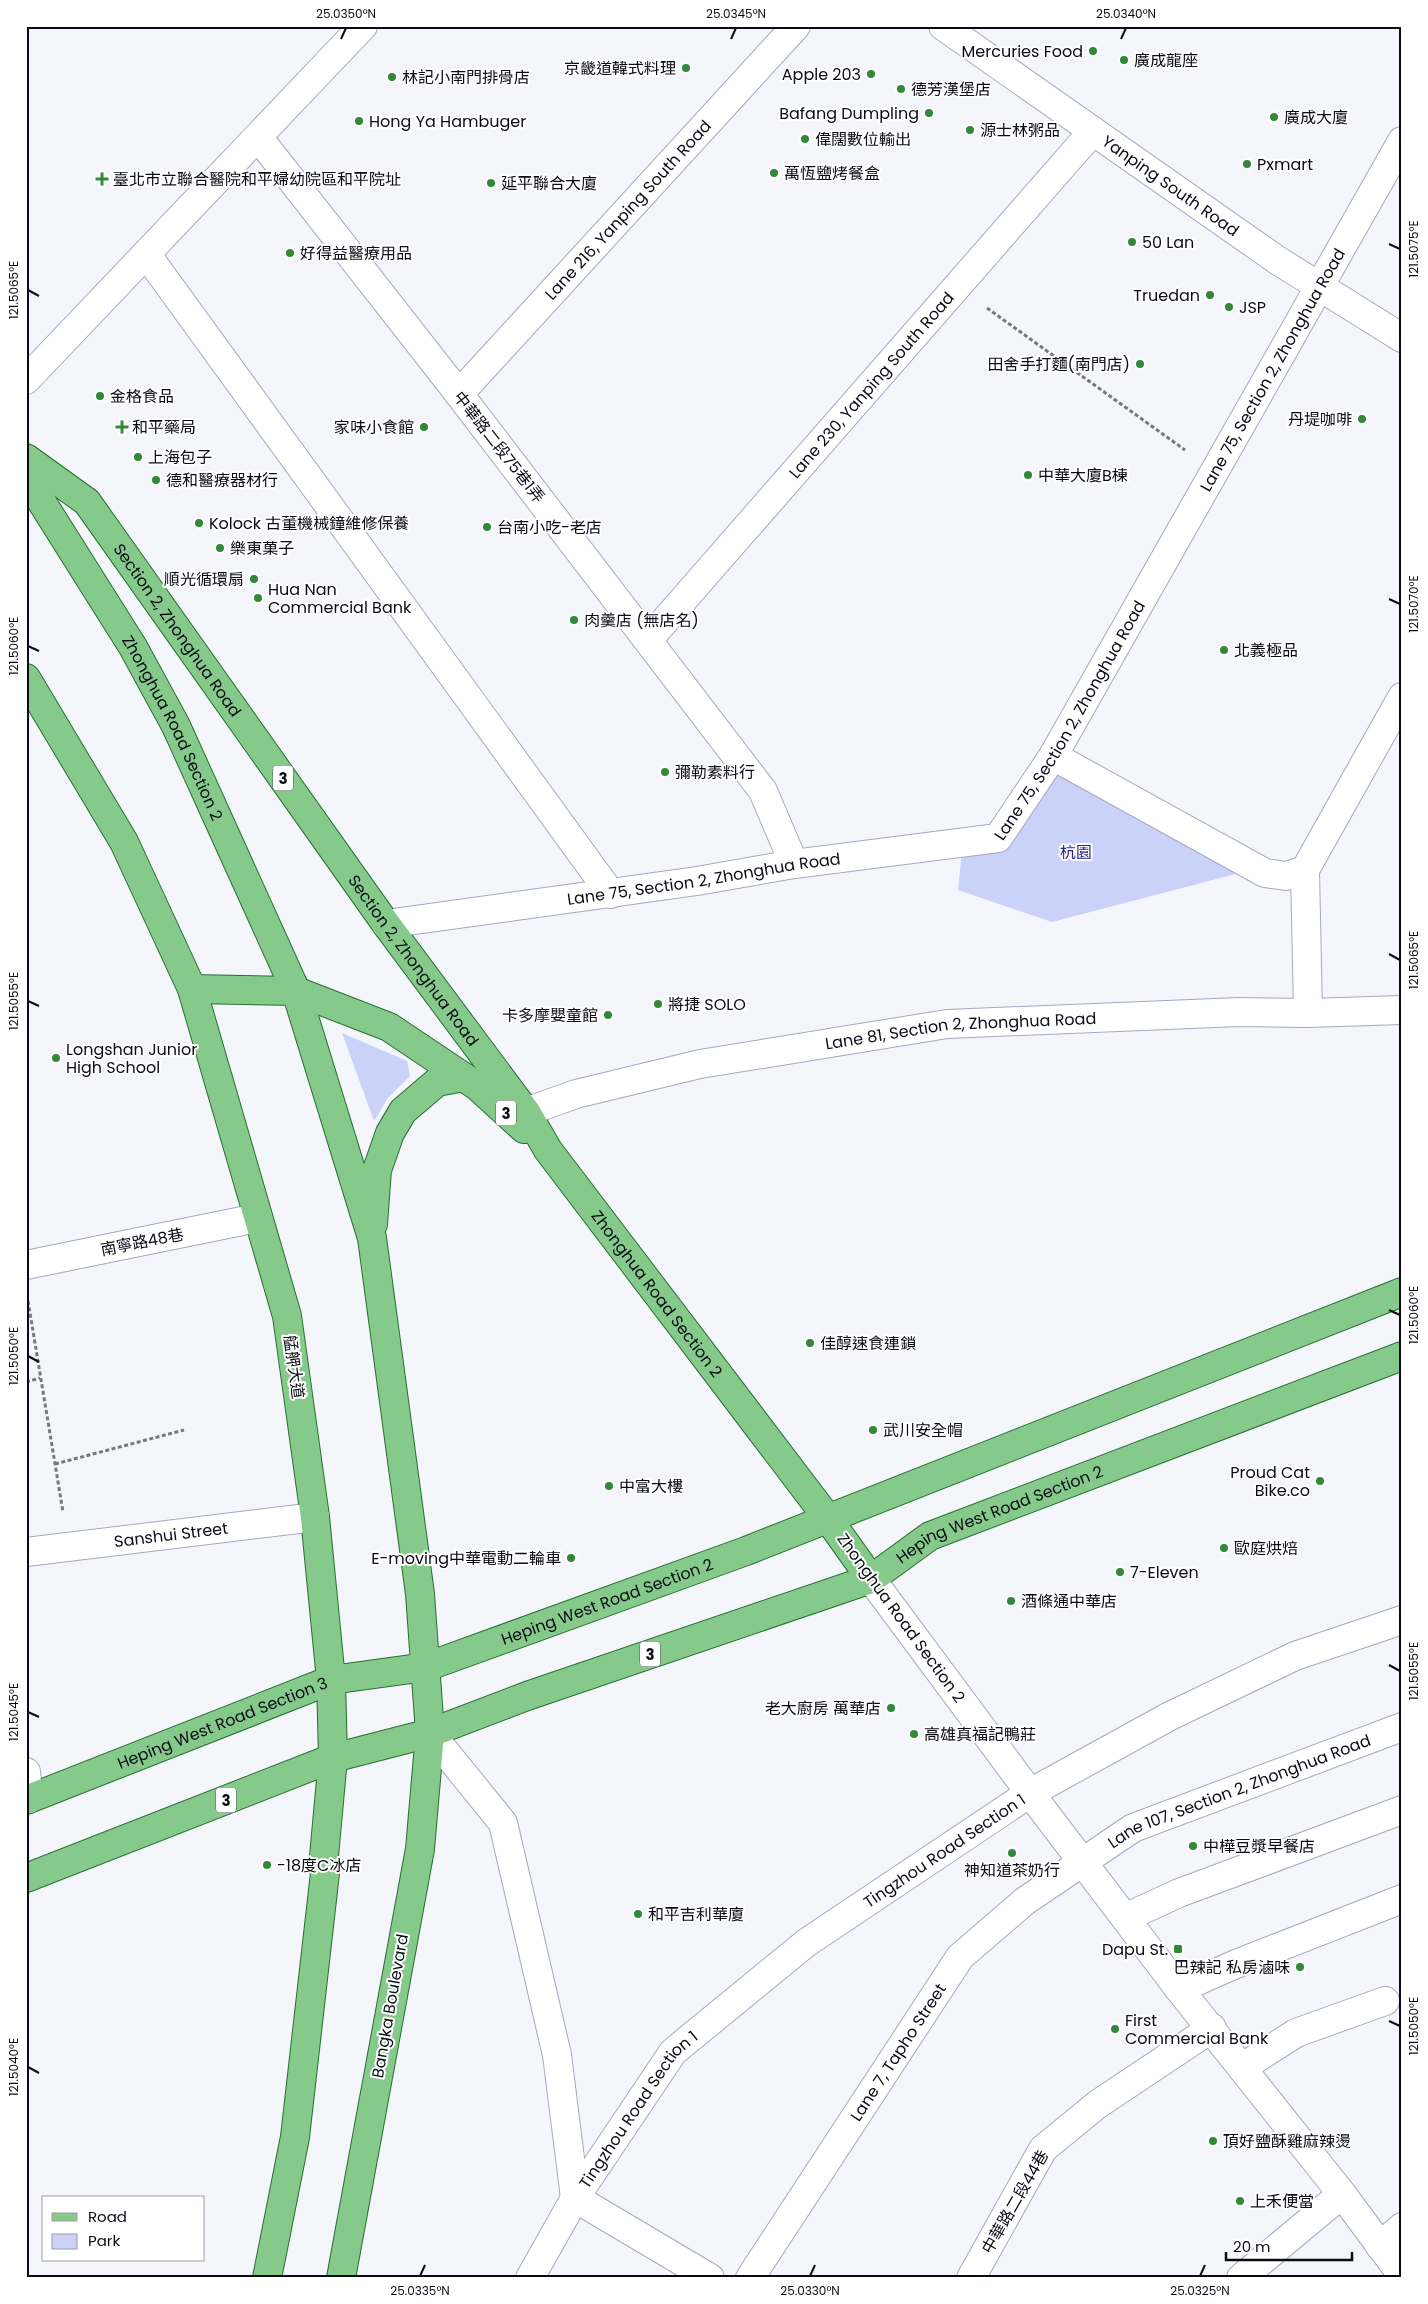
<svg xmlns="http://www.w3.org/2000/svg" width="1428" height="2304" font-family="Poppins,'Noto Sans TC',sans-serif">
	<style>
		.green { fill: #cad2fa }
		.lines { fill: none; stroke-linecap: round; stroke-linejoin: round }
		.minor-casing { stroke: #a3a8c2; stroke-width: 30 }
		.major-casing { stroke: #26702f; stroke-width: 30 }
		.path { stroke: #76777f; stroke-width: 3; stroke-dasharray: 4 2.5; stroke-linecap: butt }
		.minor { stroke: #fff; stroke-width: 28 }
		.major { stroke: #86ca8b; stroke-width: 28 }
		.ticks { fill: none; stroke: #0a0b14; stroke-width: 2 }
		.poi-dot { fill: #318837; stroke: #fff; stroke-width: 2 }
		.labels { text-anchor: middle; dominant-baseline: central; stroke-width: 4; stroke-linejoin: round; paint-order: stroke }
		.shield { fill: #fff; stroke: #54545a; stroke-width: 1 }
		.shield-label { font-size: 15px; font-weight: bold; fill: #0a0b14 }
		.poi-label { font-size: 16px; fill: #0a0b14; stroke: #fff; text-anchor: start }
		.street-label { font-size: 16px; fill: #0a0b14; stroke: #fff }
		.park-label { font-size: 16px; fill: #272380; stroke: #fff }
		.neatline { fill: none; stroke: #0a0b14; stroke-width: 2 }
		.ticks-label { font-size: 12px; text-anchor: middle; fill: #0a0b14 }
	</style>
	<rect width="100%" height="100%" fill="#f5f6fc"/>
	<!-- green -->
	<path class="green" d="M1054,769L1247,871L1052,922L958,890L962,850Z
		M342,1033L407,1061L410,1076L388,1098L374,1121Z"/>
	<g class="lines">
		<!-- minor casing -->
		<g class="minor-casing">
			<g id="minor">
				<path id="s1" d="M943,26L1277,260L1402,338"/>
				<path d="M258,137L459,394L763,791L794,864"/>
				<path d="M147,255L611,894"/>
				<path d="M26,380L363,26"/>
				<path id="s2" d="M459,394L796,26"/>
				<path id="s3" d="M648,640L1093,131"/>
				<path d="M1053,756L1265,873L1286,876L1305,870L1402,697"/>
				<path d="M1305,870L1308,1013"/>
				<path id="s4" d="M386,924L697,881L794,864L998,838L1053,756L1402,141"/>
				<path id="s5" d="M526,1112L576,1094L700,1064L947,1024L1239,1012L1308,1013L1402,1010"/>
				<path d="M26,1265L257,1218"/>
				<path id="s6" d="M26,1552L315,1517"/>
				<path d="M871,1579L1030,1793L1179,1989L1342,2194L1402,2275"/>
				<path d="M430,1733L503,1823L557,2055L575,2198"/>
				<path d="M26,1772L29,1799"/>
				<path d="M1127,1917L1179,1893L1402,1810"/>
				<path d="M1179,1989L1236,1964L1402,1899"/>
				<path d="M1243,2067L1296,2033L1385,2001"/>
				<path d="M575,2198L710,2278"/>
				<path d="M1380,2246L1402,2227"/>
				<path id="s7" d="M530,2278L575,2198L673,2052L806,1943L1030,1793L1170,1716L1295,1656L1402,1620"/>
				<path id="s8" d="M750,2278L960,1957L1025,1901L1133,1828L1402,1727"/>
				<path d="M971,2278L1043,2149L1098,2104L1212,2028"/>
				<path d="M1241,2278L1342,2194"/>
			</g>
		</g>
		<!-- major casing -->
		<g class="major-casing">
			<g id="major">
				<path id="s9" d="M26,458L87,502L386,924L526,1112L548,1150L829,1520L871,1579"/>
				<path id="s10" d="M26,477L133,647L176,726L296,991L372,1238L420,1594L430,1733L420,1849L341,2278"/>
				<path d="M26,678L124,842L192,989L287,1316L315,1517L331,1680L333,1758L323,1867L325,1873L295,2137L267,2278"/>
				<path d="M192,989L296,991L389,1027L477,1086L524,1129"/>
				<path d="M373,1224L377,1170L390,1133L403,1111L437,1082L464,1077"/>
				<path id="s11" d="M26,1800L331,1680L426,1667L746,1551L1402,1292"/>
				<path id="s12" d="M26,1878L333,1758L430,1733L527,1696L871,1579L930,1536L1402,1356"/>
			</g>
		</g>
		<!-- path -->
		<path class="path" d="M987,308L1185,450
			M28,1301L63,1512
			M26,1382L40,1378
			M55,1464L184,1430"/>
		<!-- minor -->
		<use href="#minor" class="minor"/>
		<!-- major -->
		<use href="#major" class="major"/>
	</g>
	<!-- ticks -->
	<path class="ticks" d="M341,39L346,28M731,39L736,28M1121,39L1126,28M1389,244L1400,249M28,290L39,296M1389,599L1400,604M28,646L39,651M1389,954L1400,960M28,1001L39,1006M1389,1310L1400,1315M28,1356L39,1362M1389,1665L1400,1671M28,1712L39,1717M1389,2021L1400,2026M28,2067L39,2073M420,2276L425,2265M810,2276L815,2265M1200,2276L1205,2265"/>
	<!-- markers -->
	<g class="poi-dot">
		<circle cx="1093" cy="51" r="5"/>
		<circle cx="1124" cy="60" r="5"/>
		<circle cx="686" cy="68" r="5"/>
		<circle cx="871" cy="74" r="5"/>
		<circle cx="392" cy="77" r="5"/>
		<circle cx="901" cy="89" r="5"/>
		<circle cx="929" cy="113" r="5"/>
		<circle cx="1274" cy="117" r="5"/>
		<circle cx="359" cy="121" r="5"/>
		<circle cx="970" cy="130" r="5"/>
		<circle cx="805" cy="139" r="5"/>
		<circle cx="1247" cy="164" r="5"/>
		<circle cx="774" cy="173" r="5"/>
		<path d="M99.5 171.5h5v5h5v5h-5v5h-5v-5h-5v-5h5z"/>
		<circle cx="491" cy="183" r="5"/>
		<circle cx="1132" cy="242" r="5"/>
		<circle cx="290" cy="253" r="5"/>
		<circle cx="1210" cy="295" r="5"/>
		<circle cx="1229" cy="307" r="5"/>
		<circle cx="1140" cy="364" r="5"/>
		<circle cx="100" cy="396" r="5"/>
		<circle cx="1362" cy="419" r="5"/>
		<path d="M119.5 419.5h5v5h5v5h-5v5h-5v-5h-5v-5h5z"/>
		<circle cx="424" cy="427" r="5"/>
		<circle cx="138" cy="457" r="5"/>
		<circle cx="1028" cy="475" r="5"/>
		<circle cx="156" cy="480" r="5"/>
		<circle cx="199" cy="523" r="5"/>
		<circle cx="487" cy="527" r="5"/>
		<circle cx="220" cy="548" r="5"/>
		<circle cx="254" cy="579" r="5"/>
		<circle cx="258" cy="598" r="5"/>
		<circle cx="574" cy="620" r="5"/>
		<circle cx="1224" cy="650" r="5"/>
		<circle cx="665" cy="772" r="5"/>
		<circle cx="658" cy="1004" r="5"/>
		<circle cx="608" cy="1015" r="5"/>
		<circle cx="56" cy="1058" r="5"/>
		<circle cx="810" cy="1343" r="5"/>
		<circle cx="873" cy="1430" r="5"/>
		<circle cx="1320" cy="1481" r="5"/>
		<circle cx="609" cy="1486" r="5"/>
		<circle cx="1224" cy="1548" r="5"/>
		<circle cx="571" cy="1558" r="5"/>
		<circle cx="1120" cy="1572" r="5"/>
		<circle cx="1011" cy="1601" r="5"/>
		<circle cx="891" cy="1708" r="5"/>
		<circle cx="914" cy="1734" r="5"/>
		<circle cx="1193" cy="1846" r="5"/>
		<circle cx="1012" cy="1853" r="5"/>
		<circle cx="267" cy="1865" r="5"/>
		<circle cx="638" cy="1914" r="5"/>
		<rect x="1173" y="1944" width="10" height="10" rx="2.5"/>
		<circle cx="1300" cy="1967" r="5"/>
		<circle cx="1115" cy="2029" r="5"/>
		<circle cx="1213" cy="2141" r="5"/>
		<circle cx="1240" cy="2201" r="5"/>
	</g>
	<g class="labels">
		<!-- shield labels -->
		<g class="shield">
			<rect x="273" y="765.5" width="20" height="25" rx="4"/>
			<rect x="496" y="1100.5" width="20" height="25" rx="4"/>
			<rect x="640" y="1641.5" width="20" height="25" rx="4"/>
			<rect x="216" y="1787.5" width="20" height="25" rx="4"/>
		</g>
		<g class="shield-label">
			<text x="283" y="778">3</text>
			<text x="506" y="1113">3</text>
			<text x="650" y="1654">3</text>
			<text x="226" y="1800">3</text>
		</g>
		<!-- poi labels -->
		<g class="poi-label">
			<text x="1083" y="51" text-anchor="end">Mercuries Food</text>
			<text x="1134" y="60">廣成龍座</text>
			<text x="676" y="68" text-anchor="end">京畿道韓式料理</text>
			<text x="861" y="74" text-anchor="end">Apple 203</text>
			<text x="402" y="77">林記小南門排骨店</text>
			<text x="911" y="89">德芳漢堡店</text>
			<text x="919" y="113" text-anchor="end">Bafang Dumpling</text>
			<text x="1284" y="117">廣成大廈</text>
			<text x="369" y="121">Hong Ya Hambuger</text>
			<text x="980" y="130">源士林粥品</text>
			<text x="815" y="139">偉闊數位輸出</text>
			<text x="1257" y="164">Pxmart</text>
			<text x="784" y="173">萬恆鹽烤餐盒</text>
			<text x="113" y="179">臺北市立聯合醫院和平婦幼院區和平院址</text>
			<text x="501" y="183">延平聯合大廈</text>
			<text x="1142" y="242">50 Lan</text>
			<text x="300" y="253">好得益醫療用品</text>
			<text x="1200" y="295" text-anchor="end">Truedan</text>
			<text x="1239" y="307">JSP</text>
			<text x="1130" y="364" text-anchor="end">田舍手打麵(南門店)</text>
			<text x="110" y="396">金格食品</text>
			<text x="1352" y="419" text-anchor="end">丹堤咖啡</text>
			<text x="132" y="427">和平藥局</text>
			<text x="414" y="427" text-anchor="end">家味小食館</text>
			<text x="148" y="457">上海包子</text>
			<text x="1038" y="475">中華大廈B棟</text>
			<text x="166" y="480">德和醫療器材行</text>
			<text x="209" y="523">Kolock 古董機械鐘維修保養</text>
			<text x="497" y="527">台南小吃-老店</text>
			<text x="230" y="548">樂東菓子</text>
			<text x="244" y="579" text-anchor="end">順光循環扇</text>
			<text x="268" y="589">Hua Nan<tspan x="268" dy="18">Commercial Bank</tspan></text>
			<text x="584" y="620">肉羹店 (無店名)</text>
			<text x="1234" y="650">北義極品</text>
			<text x="675" y="772">彌勒素料行</text>
			<text x="668" y="1004">將捷 SOLO</text>
			<text x="598" y="1015" text-anchor="end">卡多摩嬰童館</text>
			<text x="66" y="1049">Longshan Junior<tspan x="66" dy="18">High School</tspan></text>
			<text x="820" y="1343">佳醇速食連鎖</text>
			<text x="883" y="1430">武川安全帽</text>
			<text x="1310" y="1472" text-anchor="end">Proud Cat<tspan x="1310" dy="18">Bike.co</tspan></text>
			<text x="619" y="1486">中富大樓</text>
			<text x="1234" y="1548">歐庭烘焙</text>
			<text x="561" y="1558" text-anchor="end">E-moving中華電動二輪車</text>
			<text x="1130" y="1572">7-Eleven</text>
			<text x="1021" y="1601">酒條通中華店</text>
			<text x="881" y="1708" text-anchor="end">老大廚房 萬華店</text>
			<text x="924" y="1734">高雄真福記鴨莊</text>
			<text x="1203" y="1846">中樺豆漿早餐店</text>
			<text x="277" y="1865">-18度C冰店</text>
			<text x="1012" y="1870" text-anchor="middle">神知道茶奶行</text>
			<text x="648" y="1914">和平吉利華廈</text>
			<text x="1168" y="1949" text-anchor="end">Dapu St.</text>
			<text x="1290" y="1967" text-anchor="end">巴辣記 私房滷味</text>
			<text x="1125" y="2020">First<tspan x="1125" dy="18">Commercial Bank</tspan></text>
			<text x="1223" y="2141">頂好鹽酥雞麻辣燙</text>
			<text x="1250" y="2201">上禾便當</text>
		</g>
		<!-- street labels -->
		<g class="street-label">
			<text stroke="none"><textPath href="#s1" startOffset="278">Yanping South Road</textPath></text>
			<text stroke="none"><textPath href="#s2" startOffset="250">Lane 216, Yanping South Road</textPath></text>
			<text stroke="none"><textPath href="#s4" startOffset="1161">Lane 75, Section 2, Zhonghua Road</textPath></text>
			<text stroke="none"><textPath href="#s3" startOffset="339">Lane 230, Yanping South Road</textPath></text>
			<text transform="translate(499 447) rotate(52)">中華路二段75巷1弄</text>
			<text stroke="none"><textPath href="#s9" startOffset="232">Section 2, Zhonghua Road</textPath></text>
			<text stroke="none"><textPath href="#s4" startOffset="756">Lane 75, Section 2, Zhonghua Road</textPath></text>
			<text stroke="none"><textPath href="#s10" startOffset="291">Zhonghua Road Section 2</textPath></text>
			<text stroke="none"><textPath href="#s4" startOffset="321">Lane 75, Section 2, Zhonghua Road</textPath></text>
			<text stroke="none"><textPath href="#s9" startOffset="638">Section 2, Zhonghua Road</textPath></text>
			<text stroke="none"><textPath href="#s5" startOffset="444">Lane 81, Section 2, Zhonghua Road</textPath></text>
			<text transform="translate(142 1242) rotate(-11)">南寧路48巷</text>
			<text stroke="none"><textPath href="#s9" startOffset="1051">Zhonghua Road Section 2</textPath></text>
			<text transform="translate(294 1367) rotate(82)">艋舺大道</text>
			<text stroke="none"><textPath href="#s12" startOffset="1042">Heping West Road Section 2</textPath></text>
			<text stroke="none"><textPath href="#s6" startOffset="146">Sanshui Street</textPath></text>
			<text stroke="none"><textPath href="#s11" startOffset="616">Heping West Road Section 2</textPath></text>
			<text transform="translate(901 1618) rotate(54)">Zhonghua Road Section 2</text>
			<text stroke="none"><textPath href="#s11" startOffset="211">Heping West Road Section 3</textPath></text>
			<text stroke="none"><textPath href="#s8" startOffset="712">Lane 107, Section 2, Zhonghua Road</textPath></text>
			<text stroke="none"><textPath href="#s7" startOffset="606">Tingzhou Road Section 1</textPath></text>
			<text transform="translate(390 2006) rotate(-80)">Bangka Boulevard</text>
			<text stroke="none"><textPath href="#s8" startOffset="270">Lane 7, Tapho Street</textPath></text>
			<text stroke="none"><textPath href="#s7" startOffset="201">Tingzhou Road Section 1</textPath></text>
			<text transform="translate(1015 2202) rotate(-60)">中華路二段44巷</text>
		</g>
		<!-- park labels -->
		<g class="park-label">
			<text x="1076" y="852">杭園</text>
		</g>
	</g>
	<!-- border -->
	<rect width="1428" height="2304" fill="none" stroke="#ffffff" stroke-width="55"/>
	<!-- legend -->
	<rect x="42" y="2196" width="162" height="65" fill="#ffffff" stroke="#9d9da1"/>
	<rect x="52" y="2213" width="25" height="8" fill="#86ca8b" stroke="#9d9da1"/>
	<text x="88" y="2222" font-size="15" fill="#0a0b14">Road</text>
	<rect x="52" y="2234" width="25" height="15" fill="#cad2fa" stroke="#9d9da1"/>
	<text x="88" y="2246" font-size="15" fill="#0a0b14">Park</text>
	<!-- scale -->
	<path d="M1226 2252v8h126v-8" fill="none" stroke="#0a0b14" stroke-width="2.5"/>
	<text x="1233" y="2252" font-size="15" fill="#0a0b14" stroke="#ffffff" stroke-width="4" paint-order="stroke">20 m</text>
	<rect x="28" y="28" width="1372" height="2248" class="neatline"/>
	<g class="ticks-label">
		<text x="346" y="18">25.0350°N</text>
		<text x="736" y="18">25.0345°N</text>
		<text x="1126" y="18">25.0340°N</text>
		<text transform="translate(1414 249) rotate(-90)" y="4">121.5075°E</text>
		<text transform="translate(14 290) rotate(-90)" y="4">121.5065°E</text>
		<text transform="translate(1414 604) rotate(-90)" y="4">121.5070°E</text>
		<text transform="translate(14 646) rotate(-90)" y="4">121.5060°E</text>
		<text transform="translate(1414 960) rotate(-90)" y="4">121.5065°E</text>
		<text transform="translate(14 1001) rotate(-90)" y="4">121.5055°E</text>
		<text transform="translate(1414 1315) rotate(-90)" y="4">121.5060°E</text>
		<text transform="translate(14 1356) rotate(-90)" y="4">121.5050°E</text>
		<text transform="translate(1414 1671) rotate(-90)" y="4">121.5055°E</text>
		<text transform="translate(14 1712) rotate(-90)" y="4">121.5045°E</text>
		<text transform="translate(1414 2026) rotate(-90)" y="4">121.5050°E</text>
		<text transform="translate(14 2067) rotate(-90)" y="4">121.5040°E</text>
		<text x="420" y="2295">25.0335°N</text>
		<text x="810" y="2295">25.0330°N</text>
		<text x="1200" y="2295">25.0325°N</text>
	</g>
</svg>
